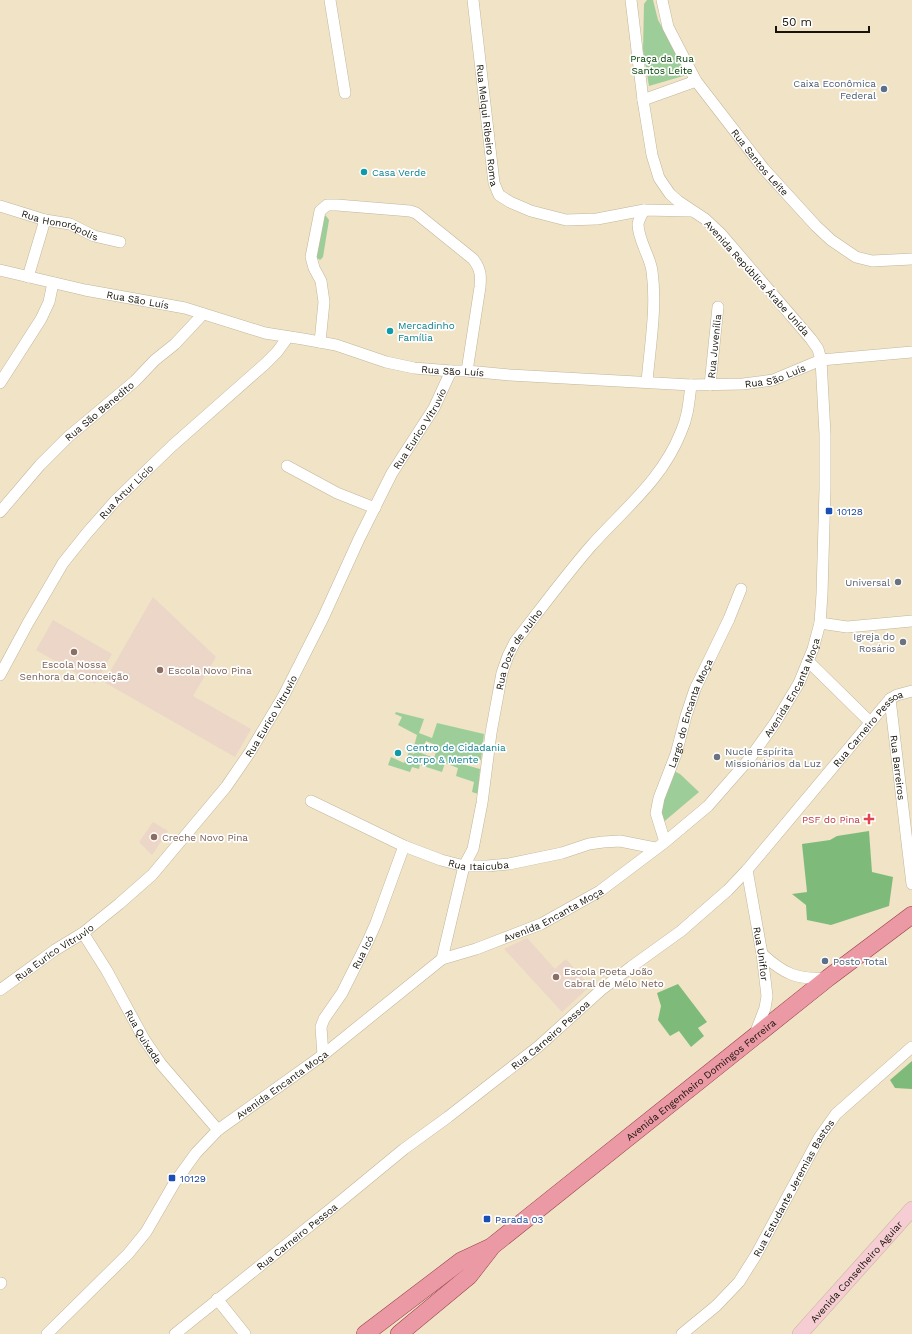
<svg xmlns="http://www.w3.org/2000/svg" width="912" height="1334" font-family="'Work Sans',sans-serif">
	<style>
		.education { fill: #ebd6c8 }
		.green { fill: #9dce9a; fill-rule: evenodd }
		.forest { fill: #7ebb7b }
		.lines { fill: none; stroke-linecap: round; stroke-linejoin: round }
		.street-casing { stroke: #c2b69a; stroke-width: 12 }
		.secondary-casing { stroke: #c2b69a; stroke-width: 16 }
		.primary-casing { stroke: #983f47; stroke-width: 18 }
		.street { stroke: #fff; stroke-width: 11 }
		.secondary { stroke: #f5cdd2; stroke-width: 15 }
		.primary { stroke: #eb9aa5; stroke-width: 17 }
		.service-dot { fill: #5c6f8a; stroke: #fff; stroke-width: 1.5 }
		.culture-dot { fill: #0f9aa8; stroke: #fff; stroke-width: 1.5 }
		.transit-dot { fill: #1a4fb4; stroke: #fff; stroke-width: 1.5 }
		.worship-dot { fill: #6b7280; stroke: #fff; stroke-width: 1.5 }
		.education-dot { fill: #8d6e63; stroke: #fff; stroke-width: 1.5 }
		.health-dot { fill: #e0444e; stroke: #fff; stroke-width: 1.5 }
		.labels { text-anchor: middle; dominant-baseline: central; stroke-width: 3.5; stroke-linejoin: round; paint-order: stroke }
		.park-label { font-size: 10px; fill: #004302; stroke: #fff }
		.service-label { font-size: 10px; fill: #4e5e75; stroke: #fff; text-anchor: end }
		.street-label { font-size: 10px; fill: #181309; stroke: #fff }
		.culture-label { font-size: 10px; fill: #0d838f; stroke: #fff; text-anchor: start }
		.transit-label { font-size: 10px; fill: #164399; stroke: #fff; text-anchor: start }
		.worship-label { font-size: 10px; fill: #5b616d; stroke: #fff; text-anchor: end }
		.education-label { font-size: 10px; fill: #785e54; stroke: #fff; text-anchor: start }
		.health-label { font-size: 10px; fill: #be3a42; stroke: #fff; text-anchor: end }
	</style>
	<rect width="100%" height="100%" fill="#f0e3c6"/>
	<!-- education -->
	<path class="education" d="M153,597L216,657L193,696L251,729L235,757L104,682Z
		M53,620L112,654L95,684L36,650Z
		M153,822L168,831L152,855L139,842Z
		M527,938L555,969L566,959L590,986L562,1012L504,949Z"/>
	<!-- green -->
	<path class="green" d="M647,0H653L658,20L688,73L683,76L649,86L643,50L644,4Z
		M323,215L326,216L329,220L323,257L320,260L317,258L316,256Z
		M396,712L424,719L419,733L432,738L437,723L484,734L481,760L464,756L462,764L480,769L478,794L472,792L474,782L456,776L458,768L445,763L442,772L420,765L419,769L412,767L410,772L388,765L391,757L404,763L409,752L414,754L415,751L413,750L417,735L398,725L402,717L395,714ZM426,741L438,746L434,758L421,753Z
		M668,768L680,774L699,792L660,825Z"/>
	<!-- forest -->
	<path class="forest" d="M869,831L872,872L893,877L889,906L831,925L807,920L806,905L792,894L807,892L802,844L830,840L837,836Z
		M678,984L707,1022L698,1028L704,1036L691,1047L679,1031L670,1036L658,1020L661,1006L657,993Z
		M912,1061V1089L895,1088L890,1080Z"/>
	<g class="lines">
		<!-- street casing -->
		<g class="street-casing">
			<g id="street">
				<path d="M330,0L345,93"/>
				<path id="s1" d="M473,0L494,183L499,195L510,202L531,211L566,220L597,219L644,210L691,211"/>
				<path id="s2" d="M662,0L668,27L696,81L764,169L816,226L831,240L856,257L872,261L912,259"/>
				<path d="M643,100L696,81"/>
				<path id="s3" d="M0,206L45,220L70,224L94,236L120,242"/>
				<path d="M644,210C642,214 639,219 638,224C638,240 650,256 652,271C657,307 650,346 647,382"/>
				<path id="s4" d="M0,270L85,290L185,308L265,333L303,339L336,345L386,362L414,368L451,371H467L510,375L691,385L743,384L773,380L821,360L912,352"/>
				<path d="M28,277L45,220"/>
				<path d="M320,342L324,302L321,281L314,268L311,257L320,211L327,205H337L410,211L416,213L473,259C481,269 481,276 480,287L467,371"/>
				<path d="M0,383L41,319L49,302L53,283"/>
				<path id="s5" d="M710,385L718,307"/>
				<path d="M287,466L337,493L375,508"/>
				<path id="s6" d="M0,512L40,465L68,437L135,381L155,360L175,344L203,314"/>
				<path d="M820,623L847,627L912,621"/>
				<path d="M808,661L870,722"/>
				<path id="s7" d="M0,675L28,623L63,563L87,533L116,500L172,446L265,364L277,352L288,337"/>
				<path id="s8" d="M890,699L912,884"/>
				<path id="s9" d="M311,801L404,846L441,860L464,866H487L509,864L562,853L589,844L603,842L620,841L655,848"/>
				<path id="s10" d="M665,842L656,813L659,798L676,754L686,716L695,689L729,619L741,589"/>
				<path id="s11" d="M747,870L762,954L767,996L765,1008L755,1034"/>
				<path id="s12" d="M83,933L107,971L144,1039L161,1064L218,1130"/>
				<path d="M762,954C784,974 797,980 827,978"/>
				<path id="s13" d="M442,959L464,866L473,849L482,803L491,733L502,673L508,656L515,642C540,610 564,577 591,546C624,509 662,480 681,432C688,417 689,401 691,385"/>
				<path id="s14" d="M0,990L55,950L83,933L119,904L152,875L226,787L250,752L284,695L323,618L359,539L392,473L434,408L451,371"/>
				<path id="s15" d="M323,1055L321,1027L324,1019L342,993L368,941L376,923L404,846"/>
				<path d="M0,1284L1,1283"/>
				<path d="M217,1299L245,1334"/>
				<path id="s16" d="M47,1334L128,1254L146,1232L175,1182L196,1153L218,1130L323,1055L442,959L476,949L541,924L600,891L665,842L708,806L750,758L775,723L799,683L813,649L820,623L822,594L825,489V434L821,360L818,349L811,339L721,234L705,219L678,201L670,194L659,178L652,155L643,100L631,0"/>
				<path id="s17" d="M175,1334L342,1200L404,1149L448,1117L539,1046L601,990L631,967L681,931L728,890L747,870L890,699L897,695L912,691"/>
				<path id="s18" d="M682,1334L716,1306L739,1282L756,1255L819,1138L836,1114L912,1047"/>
			</g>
		</g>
		<!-- secondary casing -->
		<g class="secondary-casing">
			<g id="secondary">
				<path id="s19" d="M800,1334L912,1209"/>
			</g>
		</g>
		<!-- primary casing -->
		<g class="primary-casing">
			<g id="primary">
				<path id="s20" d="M365,1334L461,1261L491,1247L828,978L912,915"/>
				<path d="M399,1334L469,1276L490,1249"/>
			</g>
		</g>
		<!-- street -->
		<use href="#street" class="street"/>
		<!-- secondary -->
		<use href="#secondary" class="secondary"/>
		<!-- primary -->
		<use href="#primary" class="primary"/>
	</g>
	<!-- markers -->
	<g class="service-dot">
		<circle cx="884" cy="89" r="4"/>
		<circle cx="825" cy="961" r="4"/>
	</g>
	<g class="culture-dot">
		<circle cx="364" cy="172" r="4"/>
		<circle cx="390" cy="331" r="4"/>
		<circle cx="398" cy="753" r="4"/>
	</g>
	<g class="transit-dot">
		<rect x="825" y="507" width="8" height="8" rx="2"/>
		<rect x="168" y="1174" width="8" height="8" rx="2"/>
		<rect x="483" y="1215" width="8" height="8" rx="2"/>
	</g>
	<g class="worship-dot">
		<circle cx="898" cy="582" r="4"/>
		<circle cx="903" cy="642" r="4"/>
		<circle cx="717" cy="757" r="4"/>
	</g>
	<g class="education-dot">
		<circle cx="74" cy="652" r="4"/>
		<circle cx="160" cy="670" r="4"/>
		<circle cx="154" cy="837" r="4"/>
		<circle cx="556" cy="977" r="4"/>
	</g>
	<path class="health-dot" d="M867 813h4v4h4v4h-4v4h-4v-4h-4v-4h4z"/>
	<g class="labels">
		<!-- park labels -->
		<g class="park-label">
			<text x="662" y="58">Praça da Rua<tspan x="662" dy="12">Santos Leite</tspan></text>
		</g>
		<!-- service labels -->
		<g class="service-label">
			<text x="876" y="83">Caixa Econômica<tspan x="876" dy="12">Federal</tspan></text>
			<text x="833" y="961" text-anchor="start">Posto Total</text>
		</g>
		<!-- street labels -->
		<g class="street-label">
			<text stroke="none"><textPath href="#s1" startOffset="126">Rua Melqui Ribeiro Roma</textPath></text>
			<text stroke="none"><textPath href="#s2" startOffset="192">Rua Santos Leite</textPath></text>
			<text stroke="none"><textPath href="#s3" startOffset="63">Rua Honorópolis</textPath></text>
			<text transform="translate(757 278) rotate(48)">Avenida República Árabe Unida</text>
			<text stroke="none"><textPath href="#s4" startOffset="141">Rua São Luís</textPath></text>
			<text stroke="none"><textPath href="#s5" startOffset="39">Rua Juvenília</textPath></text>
			<text stroke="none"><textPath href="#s4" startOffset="465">Rua São Luís</textPath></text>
			<text stroke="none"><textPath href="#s4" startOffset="789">Rua São Luís</textPath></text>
			<text stroke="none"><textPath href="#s6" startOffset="142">Rua São Benedito</textPath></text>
			<text stroke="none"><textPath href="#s14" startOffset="714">Rua Eurico Vitruvio</textPath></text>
			<text stroke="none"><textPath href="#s7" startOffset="224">Rua Artur Lício</textPath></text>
			<text stroke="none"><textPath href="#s13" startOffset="322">Rua Doze de Julho</textPath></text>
			<text stroke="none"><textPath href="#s16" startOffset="1006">Avenida Encanta Moça</textPath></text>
			<text stroke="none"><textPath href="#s10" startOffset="136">Largo do Encanta Moça</textPath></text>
			<text stroke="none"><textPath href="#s14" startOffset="390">Rua Eurico Vitruvio</textPath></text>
			<text stroke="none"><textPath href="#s17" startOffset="924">Rua Carneiro Pessoa</textPath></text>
			<text stroke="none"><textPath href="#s8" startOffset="69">Rua Barreiros</textPath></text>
			<text stroke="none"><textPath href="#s9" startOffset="181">Rua Itaicuba</textPath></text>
			<text stroke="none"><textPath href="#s16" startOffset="670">Avenida Encanta Moça</textPath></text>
			<text stroke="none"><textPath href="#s14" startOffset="66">Rua Eurico Vitruvio</textPath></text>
			<text stroke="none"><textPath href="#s15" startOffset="114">Rua Icó</textPath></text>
			<text stroke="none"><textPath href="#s11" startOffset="85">Rua Uniflor</textPath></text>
			<text stroke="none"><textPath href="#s17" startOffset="480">Rua Carneiro Pessoa</textPath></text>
			<text stroke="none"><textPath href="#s12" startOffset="120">Rua Quixada</textPath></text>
			<text stroke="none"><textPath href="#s20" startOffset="422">Avenida Engenheiro Domingos Ferreira</textPath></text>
			<text stroke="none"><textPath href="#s16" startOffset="346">Avenida Encanta Moça</textPath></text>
			<text stroke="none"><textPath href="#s18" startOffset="186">Rua Estudante Jeremias Bastos</textPath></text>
			<text stroke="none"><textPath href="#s17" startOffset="156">Rua Carneiro Pessoa</textPath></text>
			<text stroke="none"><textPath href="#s19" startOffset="84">Avenida Conselheiro Aguiar</textPath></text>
		</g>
		<!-- culture labels -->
		<g class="culture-label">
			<text x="372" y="172">Casa Verde</text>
			<text x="398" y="325">Mercadinho<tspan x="398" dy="12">Família</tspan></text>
			<text x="406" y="747">Centro de Cidadania<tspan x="406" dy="12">Corpo &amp; Mente</tspan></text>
		</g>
		<!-- transit labels -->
		<g class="transit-label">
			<text x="837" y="511">10128</text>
			<text x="180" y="1178">10129</text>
			<text x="495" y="1219">Parada 03</text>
		</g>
		<!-- worship labels -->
		<g class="worship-label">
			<text x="890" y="582">Universal</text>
			<text x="895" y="636">Igreja do<tspan x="895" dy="12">Rosário</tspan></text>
			<text x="725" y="751" text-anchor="start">Nucle Espírita<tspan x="725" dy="12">Missionários da Luz</tspan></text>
		</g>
		<!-- education labels -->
		<g class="education-label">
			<text x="74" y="664" text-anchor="middle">Escola Nossa<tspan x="74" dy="12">Senhora da Conceição</tspan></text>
			<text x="168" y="670">Escola Novo Pina</text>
			<text x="162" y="837">Creche Novo Pina</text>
			<text x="564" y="971">Escola Poeta João<tspan x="564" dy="12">Cabral de Melo Neto</tspan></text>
		</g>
		<!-- health labels -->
		<g class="health-label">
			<text x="860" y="819">PSF do Pina</text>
		</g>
	</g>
	<!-- scale -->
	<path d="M776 26v6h93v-6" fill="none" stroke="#181309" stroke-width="2"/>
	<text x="782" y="26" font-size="12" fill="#181309" stroke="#ffffff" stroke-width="3" paint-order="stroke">50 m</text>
</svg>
